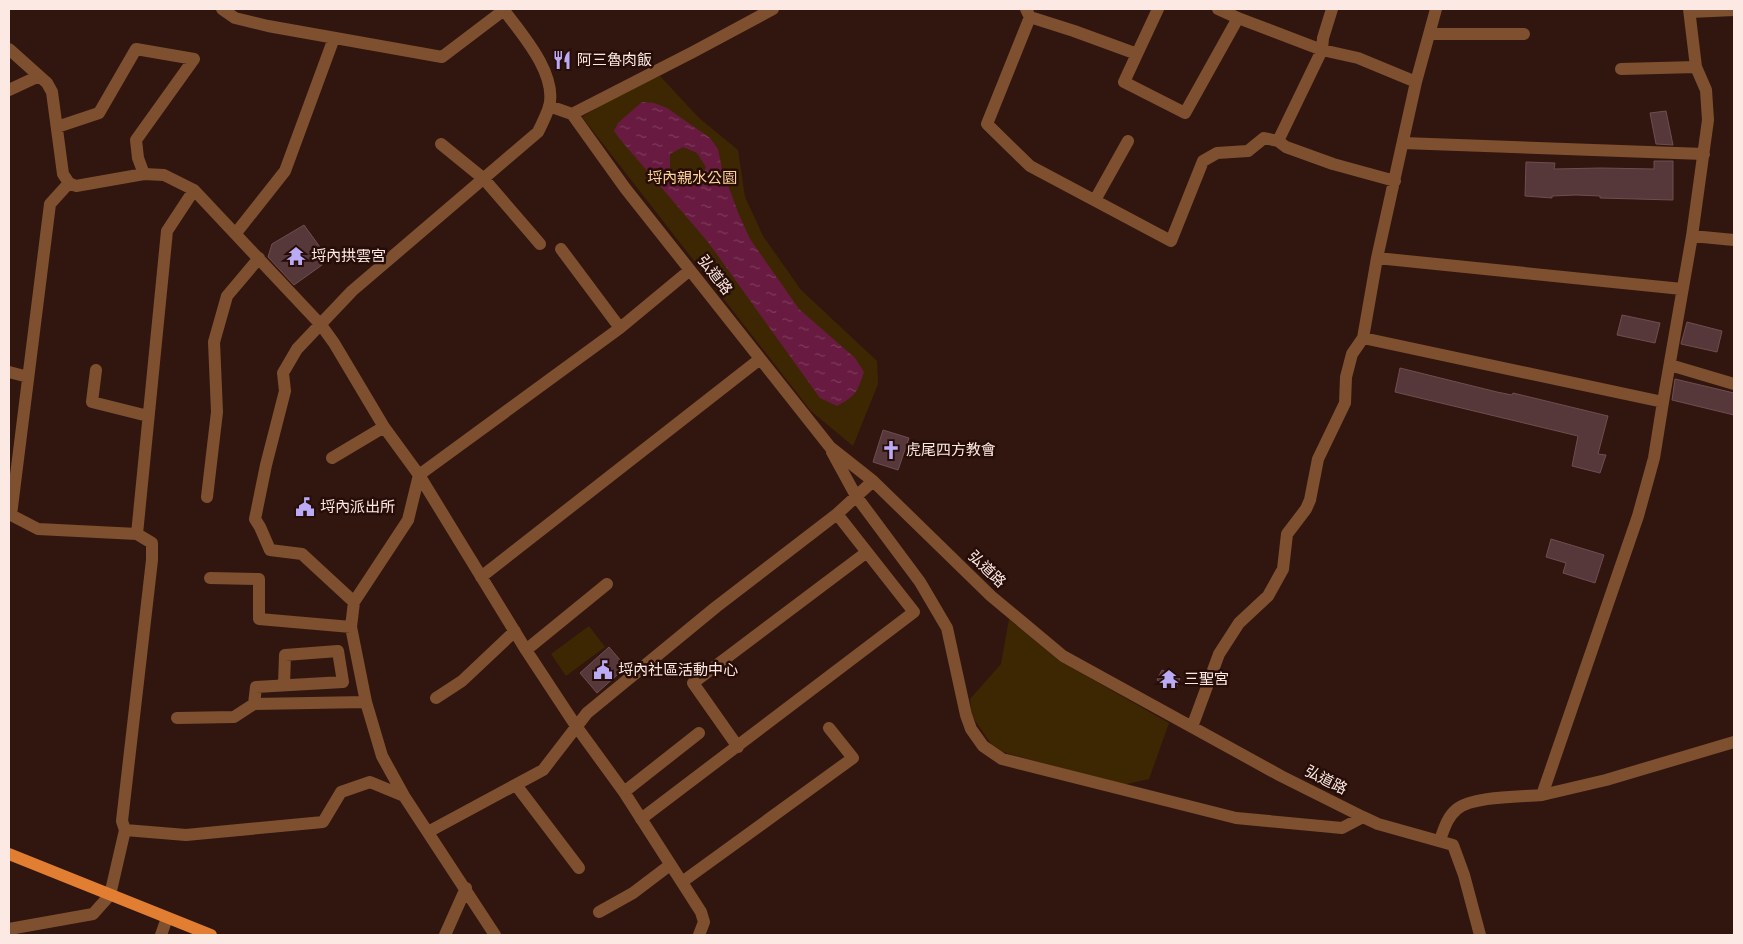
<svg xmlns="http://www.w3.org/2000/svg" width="1743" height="944" font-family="Rubik,'Noto Sans TC',sans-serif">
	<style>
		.green { fill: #3d2703 }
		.water { fill: url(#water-ripples); fill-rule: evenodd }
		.building { fill: #57383a; stroke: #6f4d50 }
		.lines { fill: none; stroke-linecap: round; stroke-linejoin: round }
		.minor { stroke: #7f502f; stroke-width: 12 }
		.major { stroke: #e17e31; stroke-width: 12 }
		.labels { text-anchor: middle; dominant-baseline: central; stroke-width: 5; stroke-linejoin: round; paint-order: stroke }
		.poi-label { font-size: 15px; fill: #fde9e4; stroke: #260d07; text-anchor: start }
		.park-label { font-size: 15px; fill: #fdd298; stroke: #260d07 }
		.street-label { font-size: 15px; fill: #fde9e4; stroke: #260d07 }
	</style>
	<defs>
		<pattern id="water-ripples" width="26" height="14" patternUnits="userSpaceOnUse" patternTransform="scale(1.25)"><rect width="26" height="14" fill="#681a41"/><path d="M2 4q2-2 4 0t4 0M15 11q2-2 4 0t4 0" fill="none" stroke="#7e3b5c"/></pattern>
	</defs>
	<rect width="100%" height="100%" fill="#311610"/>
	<!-- green -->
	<path class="green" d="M660,76L699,118L738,150L745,197L763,236L801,290L877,361L878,384L853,446L811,411L582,117L619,93Z
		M1009,619L1058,660L1169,723L1149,779L1122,785L995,750L972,716L970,699L1001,664Z
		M589,626L605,647L566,676L551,654Z"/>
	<!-- water -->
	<path class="water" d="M642,102L654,103L667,108L710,138L718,149L722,169L739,215L750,239L799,309L855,358L864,372C857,392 857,395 837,406L820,398L708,242L619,138L614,131L618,123ZM683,147L697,153L706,167L701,179L692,185L679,178L670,168V154Z"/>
	<!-- building -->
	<path class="building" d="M1666,111L1673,145L1656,144L1650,113Z
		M1654,161H1673V200L1600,198V196L1576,195L1552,196V198L1525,196L1526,162L1555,163L1554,169L1601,168L1654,169Z
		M304,225L325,254L319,259L322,265L294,285L268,257L272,244Z
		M1622,315L1660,323L1655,343L1617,335Z
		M1687,322L1722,331L1717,352L1681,344Z
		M1400,368L1497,392L1512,395L1513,393L1608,416L1598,454L1606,455L1600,473L1572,466L1578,436L1395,392Z
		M1675,379L1734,393V415L1672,400Z
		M883,430L909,438L898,470L873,462Z
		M1551,539L1604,555L1595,583L1563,573L1566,563L1546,557Z
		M609,647L626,667L597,693L580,673Z
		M1162,670L1180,678L1176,688L1157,680Z"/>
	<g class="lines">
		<!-- minor -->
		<path class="minor" d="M222,9L235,18L268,26L442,57L504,10
			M1026,9L1030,17L987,124L1030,166L1171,241L1203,161L1217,153L1248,151L1264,138L1278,141
			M1218,9L1238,18
			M1332,9L1323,38L1322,50L1278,141L1286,147L1333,164L1395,181
			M1690,12L1734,10
			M1030,17L1074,31L1137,54L1158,9
			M1430,34H1524
			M9,49L47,83L52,92L63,174L69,183L76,186L144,174L164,175L194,190L321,325L334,343L384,427L419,475L408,520L354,602L351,627L366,702L382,756L404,796L495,935
			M1137,54L1124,82L1185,113L1238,18L1322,50L1358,58L1416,82
			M1621,69L1696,67
			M9,90L39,76
			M549,106L572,114L625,188L830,447L873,481L991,596L1063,656L1281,776L1363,817L1378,824L1453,845L1464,875L1480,935
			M572,114L693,52L773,9
			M57,127L99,113L136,49L194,59L136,140L138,158L144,174
			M1403,143L1704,154
			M441,144L484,179L540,244
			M1095,200L1128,141
			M236,233L285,171L334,38
			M1692,236L1734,240
			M561,249L620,328
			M1377,258L1682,289
			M690,270L620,328L419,475L526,650L576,726L624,792L701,912L704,922L699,935
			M1363,338L1663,402
			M1670,365L1734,384
			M96,370L92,402L148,416
			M9,372L28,377
			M832,452L856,496L920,582L947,628L966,715L971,729L983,746L1002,759L1236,818L1342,828L1363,817
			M332,458L384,427
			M207,497L217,412L214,342L227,296L259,258
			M137,534L167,231L194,190
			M481,577L760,359
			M210,578L259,579V619L351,627
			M354,602L302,554L270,550L260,527L255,519L266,465L285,391L283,373L297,349L352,291L538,132C542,124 546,116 549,107C558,74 521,33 503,9
			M526,650L607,584
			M436,698L462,681L515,631
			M254,704L256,687L343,682L338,651L285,655L284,685
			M177,718L234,717L254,704L366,702
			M1192,727L1219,654L1239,623L1268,596L1283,569L1287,534L1306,509L1310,500L1318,459L1345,403L1346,377L1352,354L1363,338L1377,258L1416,82L1436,9
			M738,747L693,683L867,552
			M516,785L579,868
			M624,792L699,733
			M1542,795L1606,780L1734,742
			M641,819L914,612L837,514
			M125,830L186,835L323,822L341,792L370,782L404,796
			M428,832L543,770L587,713L716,607L837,514L873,481
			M1440,840C1444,829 1447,817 1457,809C1473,796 1520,797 1542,795L1638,516L1654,458L1663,402L1692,236L1708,120L1706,90L1696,67L1689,9
			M682,882L853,758L829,728
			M599,912L633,893L670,865
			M9,929L93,914L110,895L125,830L122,821L152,560V543L137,534L38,529L11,515L50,204L69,183
			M161,935L167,918
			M445,935L466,888"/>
		<!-- major -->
		<path class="major" d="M9,854L211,935"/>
	</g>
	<!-- icons -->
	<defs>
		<g id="restaurant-bare" transform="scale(1.5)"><path d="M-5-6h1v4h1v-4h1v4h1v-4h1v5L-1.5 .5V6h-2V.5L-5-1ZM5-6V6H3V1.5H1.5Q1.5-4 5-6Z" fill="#bbaaf6" stroke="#260d07" stroke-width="2.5" paint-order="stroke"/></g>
		<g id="temple-bare" transform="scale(1.5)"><path d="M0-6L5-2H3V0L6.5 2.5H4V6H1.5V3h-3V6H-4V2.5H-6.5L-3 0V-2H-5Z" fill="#bbaaf6" stroke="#260d07" stroke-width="2.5" paint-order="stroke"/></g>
		<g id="church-bare" transform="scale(1.5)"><path d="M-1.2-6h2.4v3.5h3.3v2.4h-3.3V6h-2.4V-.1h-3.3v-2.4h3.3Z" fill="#bbaaf6" stroke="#260d07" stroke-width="2.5" paint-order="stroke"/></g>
		<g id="civic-bare" transform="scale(1.5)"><path d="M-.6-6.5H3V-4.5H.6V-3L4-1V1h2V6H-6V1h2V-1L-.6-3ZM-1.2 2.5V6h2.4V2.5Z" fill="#bbaaf6" stroke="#260d07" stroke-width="2.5" paint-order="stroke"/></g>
	</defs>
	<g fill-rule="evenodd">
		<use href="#restaurant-bare" x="562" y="60"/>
		<use href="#temple-bare" x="296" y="256"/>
		<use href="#church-bare" x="891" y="450"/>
		<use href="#civic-bare" x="305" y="507"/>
		<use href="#civic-bare" x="603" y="670"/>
		<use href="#temple-bare" x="1169" y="679"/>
	</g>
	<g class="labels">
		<!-- poi labels -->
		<g class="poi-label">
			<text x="577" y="60">阿三魯肉飯</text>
			<text x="311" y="256">埒內拱雲宮</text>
			<text x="906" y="450">虎尾四方教會</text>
			<text x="320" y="507">埒內派出所</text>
			<text x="618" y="670">埒內社區活動中心</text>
			<text x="1184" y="679">三聖宮</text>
		</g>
		<!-- park labels -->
		<g class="park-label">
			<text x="692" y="178">埒內親水公園</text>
		</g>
		<!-- street labels -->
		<g class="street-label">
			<text transform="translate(715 275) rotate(52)">弘道路</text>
			<text transform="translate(987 569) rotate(44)">弘道路</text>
			<text transform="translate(1326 780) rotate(27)">弘道路</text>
		</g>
	</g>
	<!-- border -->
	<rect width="1743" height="944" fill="none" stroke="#fde9e4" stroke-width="20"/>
</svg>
